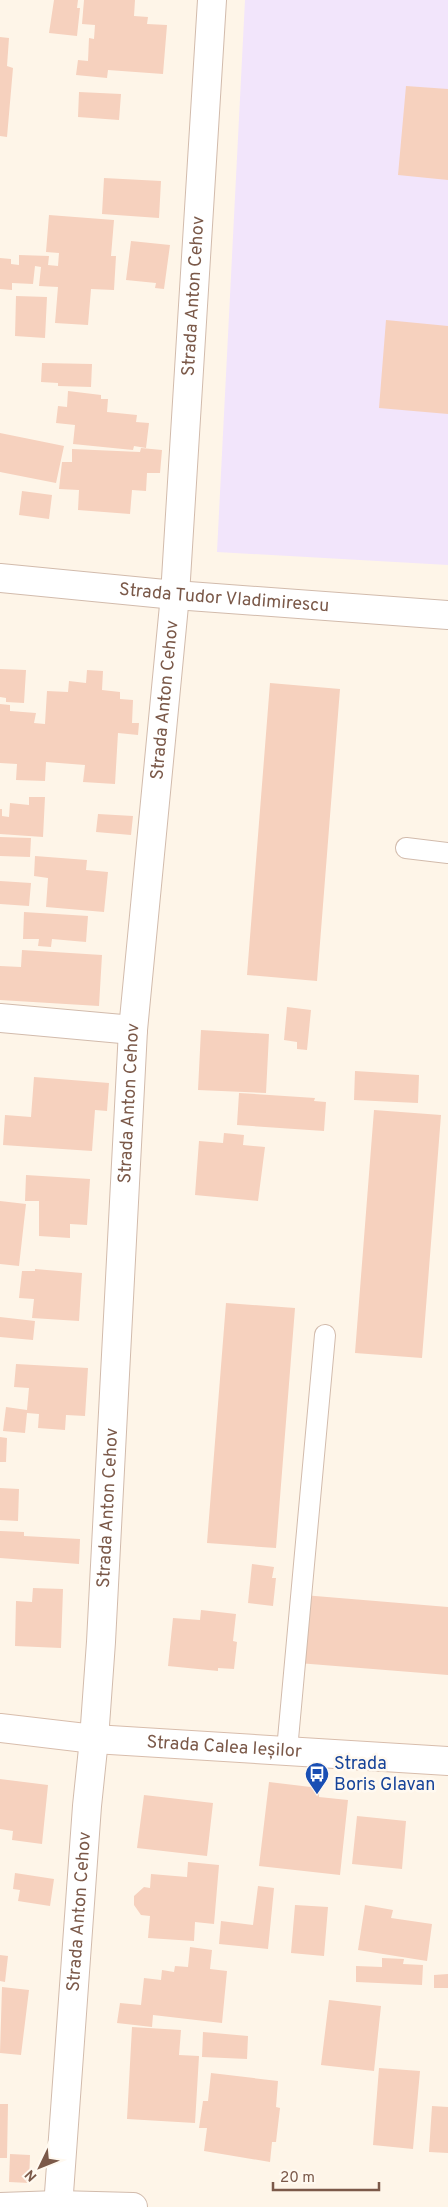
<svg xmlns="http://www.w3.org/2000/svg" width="448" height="2207" font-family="Overpass,sans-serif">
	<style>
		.education { fill: #f2e5fb }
		.building { fill: #f6d1be }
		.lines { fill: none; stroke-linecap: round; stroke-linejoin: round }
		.lane-casing { stroke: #d2bbac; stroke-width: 22 }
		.street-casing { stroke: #d2bbac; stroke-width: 30 }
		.secondary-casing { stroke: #d8bdac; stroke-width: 30 }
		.lane { stroke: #fff; stroke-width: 20 }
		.street { stroke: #fff; stroke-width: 28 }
		.secondary { stroke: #fff; stroke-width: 28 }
		.labels { text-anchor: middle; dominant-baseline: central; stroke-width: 5; stroke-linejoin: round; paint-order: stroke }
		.street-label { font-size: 18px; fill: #7b5949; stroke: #fff9f0 }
		.transit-label { font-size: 18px; fill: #164399; stroke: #fff9f0; text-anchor: start }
	</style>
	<rect width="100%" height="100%" fill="#fef5e8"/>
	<!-- education -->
	<path class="education" d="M245,0H448V565L217,552Z"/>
	<!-- building -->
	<path class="building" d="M54,0H78L77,8H80L77,36L49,33Z
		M84,0H135L134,16L148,17L147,24L167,25L163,74L108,70L107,78L76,75L78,60L88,61L89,38L94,39L95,25L82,24Z
		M0,37L9,38L7,66L13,68L7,137L0,136Z
		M406,86L448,89V180L398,175Z
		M79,92L121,94L119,120L78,117Z
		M104,178L161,181L159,218L102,214Z
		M49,215L114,220L111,256H116L114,290L91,289L88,325L55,323L58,287L39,286L41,267L35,266L33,284L12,283V290L0,289V258L11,259V264L19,265V255L49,256L48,265L58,266L59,253L46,252Z
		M131,241L170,245L164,289L155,288L156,283L126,280Z
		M16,296L47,297L45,338L15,336Z
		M386,320L448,326V414L379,408Z
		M42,363L92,364L91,387L58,386V383L41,382Z
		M68,391L101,395V399H108L107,412L137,415L136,422L149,423L146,448L134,446L133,450L73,444L75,425L56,423L58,406L67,407Z
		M0,433L64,446L56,483L0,472Z
		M141,448L162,450L160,473H147L146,491L132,490L130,514L78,510L79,490L59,489L62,462H72V449L140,452Z
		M22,491L52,495L49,519L19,515Z
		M0,669L26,670L24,703L6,702V698L0,697Z
		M87,670L103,671L102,690L120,692V699L133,700L132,723H139L138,735L118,733L115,784L83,782L85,765L46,762L45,781L16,780L17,764L0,763V704L10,705V711L36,713L34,723L45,724L47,691L68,692L69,681L86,683Z
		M270,683L340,689L317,981L247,975Z
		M29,797H45L43,837L0,834V809H2V816L9,817L10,803L29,805Z
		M98,814L133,816L131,835L96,832Z
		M0,837L31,838L30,857L0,856Z
		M35,856L87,860L86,870L108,872L104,912L46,907L48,878L34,876Z
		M0,881L31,883L29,906L0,904Z
		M24,912L88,916L86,942L52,939L51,947L38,946L39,939H23Z
		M22,950L102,955L99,1006L0,1000V966L21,967Z
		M287,1007L311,1010L307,1050L297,1049V1042L284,1040Z
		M201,1030L269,1034L266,1093L198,1090Z
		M355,1071L419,1075L418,1103L354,1100Z
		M34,1077L109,1083L107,1111L95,1110L92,1151L3,1145L5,1115L31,1117Z
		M239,1093L315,1098L314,1101L326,1102L324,1131L237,1125Z
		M374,1110L441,1115L422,1358L355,1353Z
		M224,1133L244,1135L243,1145L265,1147L258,1201L195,1195L199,1141L223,1143Z
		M26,1175L90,1179L87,1225L70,1224V1238L39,1236V1201H25Z
		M0,1201L26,1204L19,1266L0,1264Z
		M35,1269L82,1273L79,1321L32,1318L34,1299L19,1298L22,1271H35Z
		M226,1303L295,1308L276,1548L207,1543Z
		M0,1317L35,1321L33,1340L0,1337Z
		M16,1364L88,1368L85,1416L66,1415L65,1430L38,1428L39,1414L27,1413L25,1433L3,1431L6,1407L27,1410L29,1388L14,1387Z
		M0,1437L7,1438L6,1462H0Z
		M0,1488L19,1489L18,1521L0,1520Z
		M0,1531L24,1532V1536L80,1539L79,1564L0,1558Z
		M252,1564L274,1567L272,1578H276L273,1606L248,1603Z
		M33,1588L63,1589L61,1648L15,1646L16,1601L32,1602Z
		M303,1595L448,1607V1675L298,1663Z
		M201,1610L236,1614L233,1641L237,1642L234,1669L218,1668V1671L168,1666L173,1618L200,1620Z
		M0,1779L48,1785L42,1844L12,1840L13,1831L0,1829Z
		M269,1782L319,1788V1797L348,1800L340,1875L259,1866Z
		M144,1795L213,1803L207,1856L137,1848Z
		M357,1816L406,1821L402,1869L352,1864Z
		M188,1862L219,1865L214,1924L195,1922L194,1941L148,1938L150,1916L141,1915L134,1905V1896L144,1887L150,1888L151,1874L187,1877Z
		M15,1873L54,1879L50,1906L18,1901L20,1890L13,1889Z
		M258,1886L274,1888L268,1949L219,1944L221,1921L253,1925Z
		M295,1905L328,1907L324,1956L291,1953Z
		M365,1905L393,1910L391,1918L432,1924L427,1961L358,1950Z
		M190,1947L212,1950L210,1969L227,1971L222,2023L153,2015L152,2027L117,2023L120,2003L141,2005L144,1978L161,1980L162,1970L174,1972L175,1966L188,1967Z
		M0,1955L8,1956L5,1982L0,1981Z
		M382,1958L404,1959L403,1964L423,1965L422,1985L356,1982V1966L382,1967Z
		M448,1974V1988H434V1975Z
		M2,1987L29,1990L21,2055L0,2053Z
		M329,2000L381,2006L374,2071L321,2065Z
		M132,2027L181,2030L179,2055L199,2056L195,2123L127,2119Z
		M203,2032L248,2036L247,2059L202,2057Z
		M379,2068L420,2071L413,2149L373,2145Z
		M211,2073L278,2081L276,2107L280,2108L276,2142H272L270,2162L204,2151L207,2128H199L203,2101H208Z
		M0,2104H8L7,2158H0Z
		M432,2106L448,2107V2153L429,2152Z
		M10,2154L30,2155L29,2183L9,2182Z"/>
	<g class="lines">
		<!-- lane casing -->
		<g class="lane-casing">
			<path id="lane" d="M406,848L448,853
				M287,1750L325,1335"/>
		</g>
		<!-- street casing -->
		<g class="street-casing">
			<g id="street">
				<path id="s1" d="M0,578L175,595L448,615"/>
				<path d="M0,1018L133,1030"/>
				<path d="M0,2207L58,2205L133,2207"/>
				<path id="s2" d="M58,2207L87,1806L94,1739L101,1642L133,1030L175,595L212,0"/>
			</g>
		</g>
		<!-- secondary casing -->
		<g class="secondary-casing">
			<g id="secondary">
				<path id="s3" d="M0,1728L94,1739L448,1761"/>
			</g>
		</g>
		<!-- lane -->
		<use href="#lane" class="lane"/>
		<!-- street -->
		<use href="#street" class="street"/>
		<!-- secondary -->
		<use href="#secondary" class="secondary"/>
	</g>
	<!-- icons -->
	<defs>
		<g id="bus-pin" transform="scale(1.25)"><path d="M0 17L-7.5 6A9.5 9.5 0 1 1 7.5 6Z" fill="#1a4fb4" stroke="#fff9f0"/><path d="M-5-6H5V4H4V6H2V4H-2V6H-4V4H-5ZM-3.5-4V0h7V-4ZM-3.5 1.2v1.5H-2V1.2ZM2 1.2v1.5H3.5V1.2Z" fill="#fff"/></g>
	</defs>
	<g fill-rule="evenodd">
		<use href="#bus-pin" x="317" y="1774"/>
	</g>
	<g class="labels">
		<!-- street labels -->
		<g class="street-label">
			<text stroke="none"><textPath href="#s2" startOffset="1916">Strada Anton Cehov</textPath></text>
			<text stroke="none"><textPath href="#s1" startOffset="225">Strada Tudor Vladimirescu</textPath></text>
			<text stroke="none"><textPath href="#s2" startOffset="1511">Strada Anton Cehov</textPath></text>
			<text stroke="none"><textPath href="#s2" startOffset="1106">Strada Anton Cehov</textPath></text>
			<text stroke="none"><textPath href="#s2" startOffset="701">Strada Anton Cehov</textPath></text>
			<text stroke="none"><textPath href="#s3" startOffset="225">Strada Calea Ieșilor</textPath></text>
			<text stroke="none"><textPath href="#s2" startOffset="296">Strada Anton Cehov</textPath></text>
		</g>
		<!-- transit labels -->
		<g class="transit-label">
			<text x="334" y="1764">Strada<tspan x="334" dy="21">Boris Glavan</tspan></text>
		</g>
	</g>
	<!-- north arrow -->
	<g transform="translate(40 2167) rotate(227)" stroke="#fff9f0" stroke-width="4" paint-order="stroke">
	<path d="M0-4L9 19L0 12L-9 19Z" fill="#7b5949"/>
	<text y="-8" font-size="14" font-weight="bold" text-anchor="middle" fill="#7b5949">N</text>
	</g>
	<!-- scale -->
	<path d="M273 2182v8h106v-8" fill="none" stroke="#7b5949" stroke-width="2.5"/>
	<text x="280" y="2182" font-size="15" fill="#7b5949" stroke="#fff9f0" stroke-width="4" paint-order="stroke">20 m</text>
</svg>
